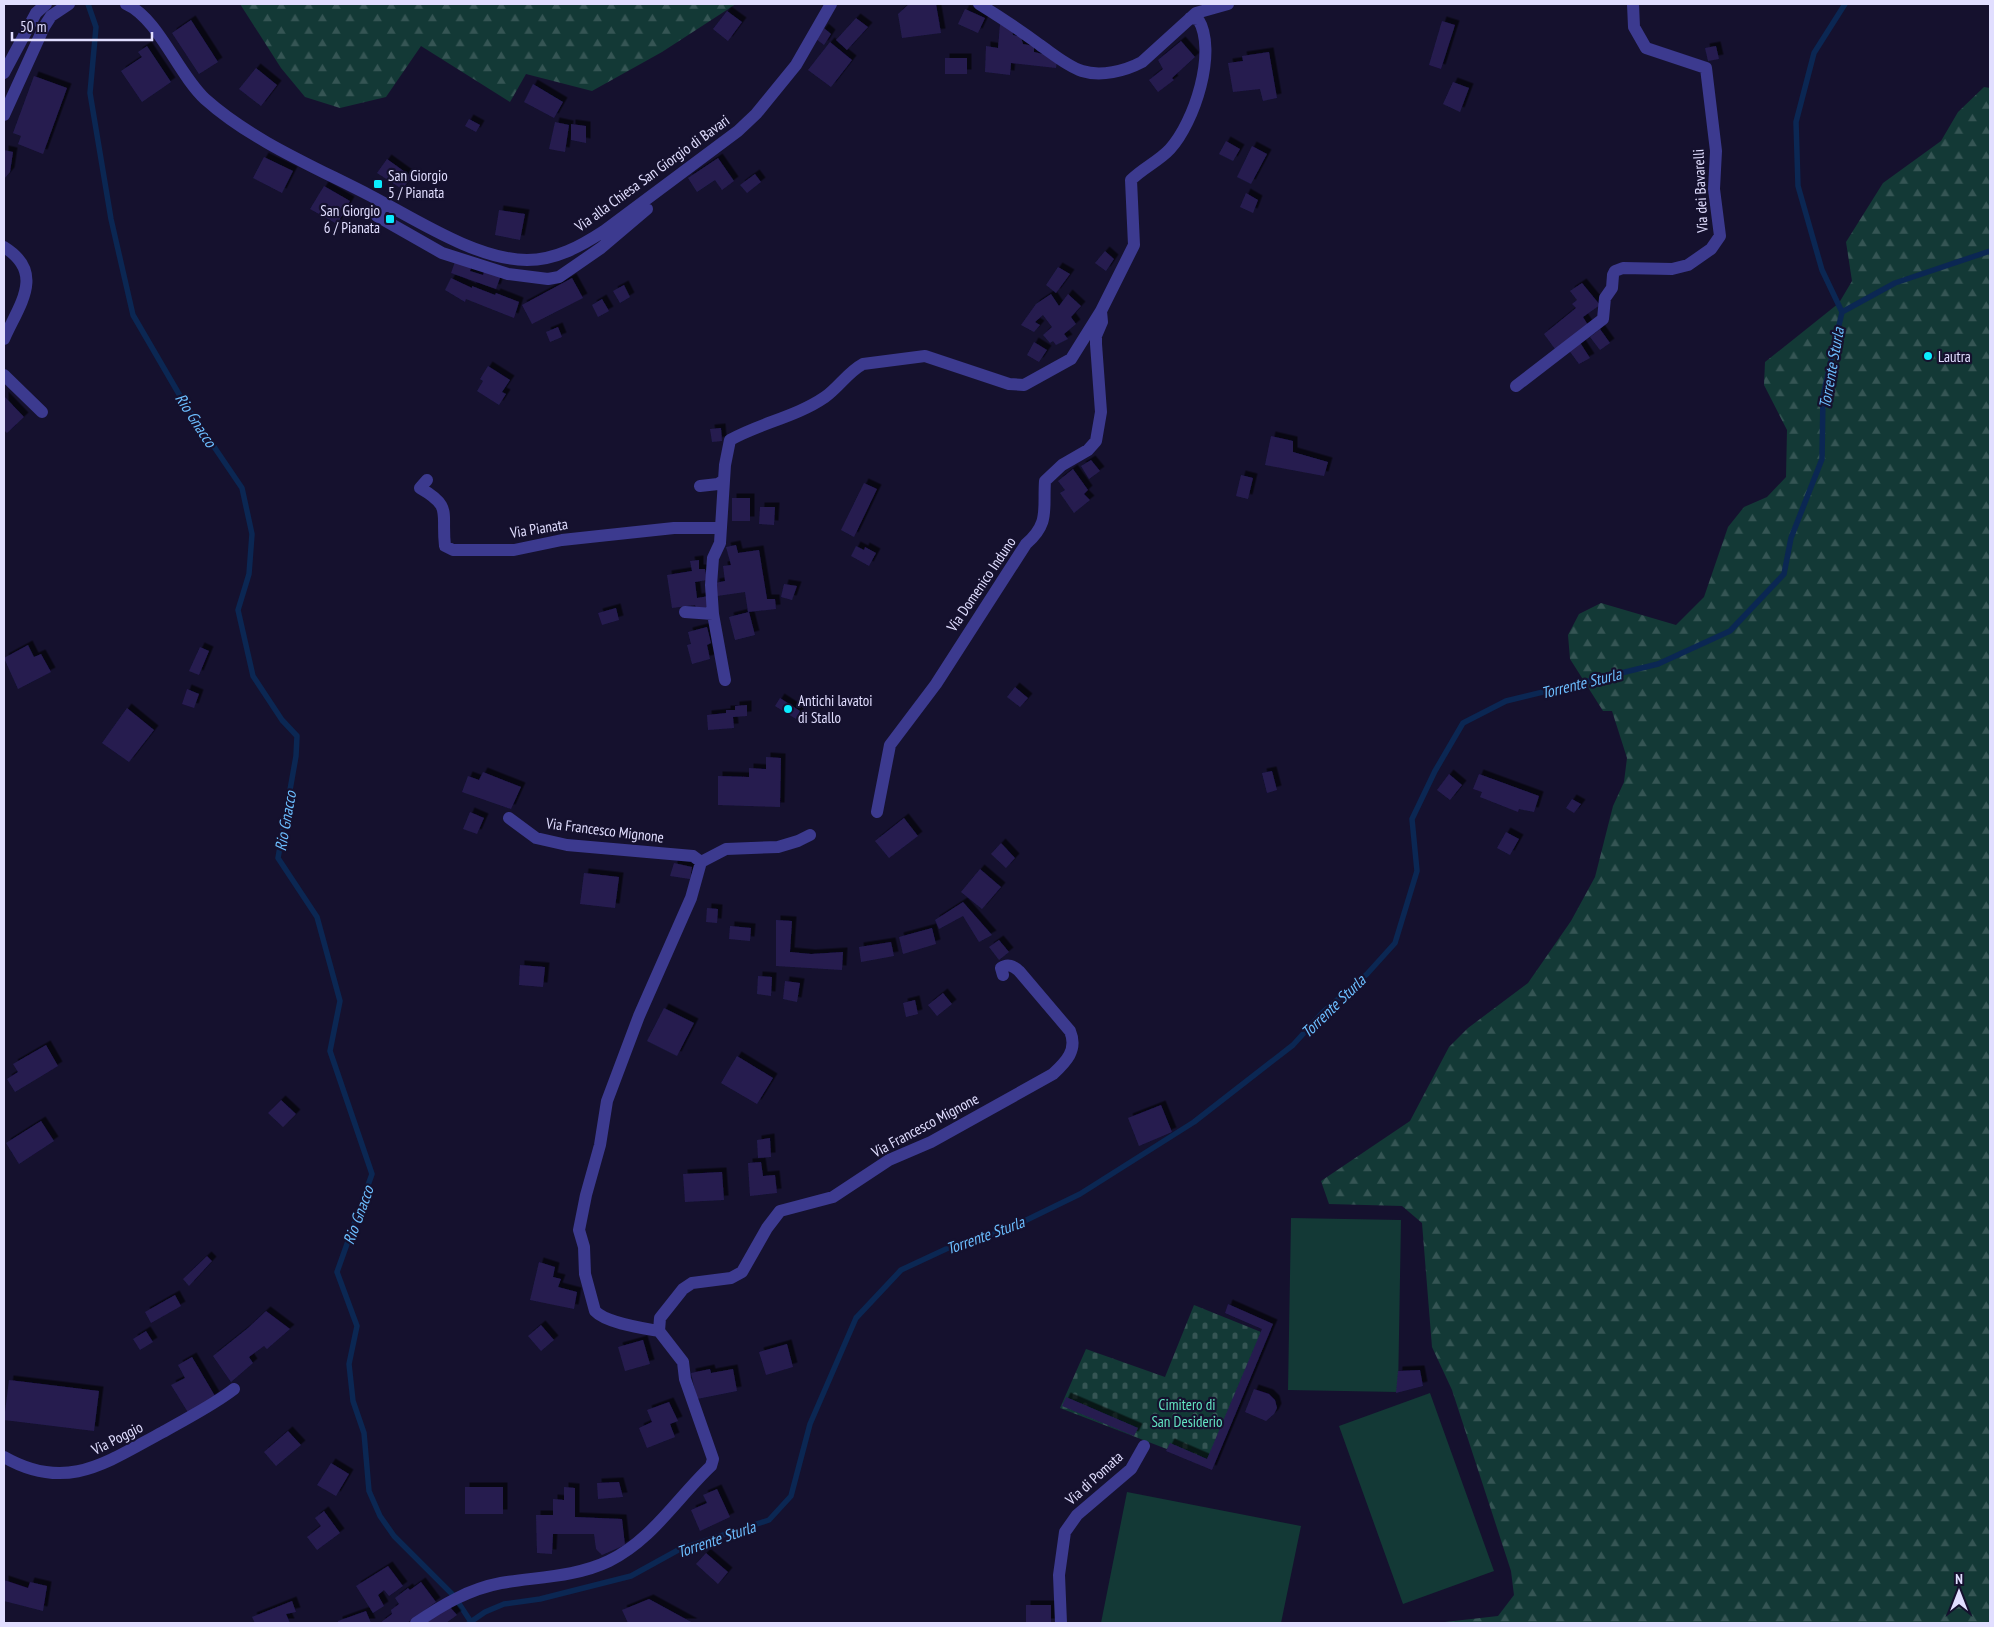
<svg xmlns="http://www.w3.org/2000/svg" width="1994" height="1627" font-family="'PT Sans Narrow',sans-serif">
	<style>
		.grass { fill: #133936 }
		.forest { fill: url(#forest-firs) }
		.cemetery { fill: url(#cemetery-stones) }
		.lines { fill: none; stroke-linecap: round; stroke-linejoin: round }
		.stream { stroke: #0b2753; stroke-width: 5.5 }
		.building { fill: #251c50; filter: url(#shadow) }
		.minor { stroke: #3c3a8f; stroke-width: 12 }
		.poi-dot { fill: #0aecff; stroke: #15112e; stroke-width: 2 }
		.labels { text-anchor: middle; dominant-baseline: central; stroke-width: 4.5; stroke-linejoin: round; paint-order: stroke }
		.street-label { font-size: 15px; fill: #e1deff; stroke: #15112e }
		.poi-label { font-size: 15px; fill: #e1deff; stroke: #15112e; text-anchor: start }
		.park-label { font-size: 15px; fill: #63e6c3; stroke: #15112e }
		.water-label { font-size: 16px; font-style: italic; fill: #6cbeff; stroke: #15112e }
	</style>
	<defs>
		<pattern id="forest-firs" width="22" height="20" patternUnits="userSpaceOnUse" patternTransform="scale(1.25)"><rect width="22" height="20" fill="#133936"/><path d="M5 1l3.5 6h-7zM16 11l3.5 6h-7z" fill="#355554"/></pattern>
		<pattern id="cemetery-stones" width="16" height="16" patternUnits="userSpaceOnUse" patternTransform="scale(1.25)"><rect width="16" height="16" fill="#133936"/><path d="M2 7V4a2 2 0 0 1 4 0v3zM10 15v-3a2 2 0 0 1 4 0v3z" fill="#355554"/></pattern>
		<filter id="shadow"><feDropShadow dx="4.5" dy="-4.5" stdDeviation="0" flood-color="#0009"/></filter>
	</defs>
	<rect width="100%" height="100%" fill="#15112e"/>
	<!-- grass -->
	<path class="grass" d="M1291,1218L1401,1220L1398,1392L1288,1390Z
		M1430,1393L1494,1571L1403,1604L1339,1426Z
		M1127,1492L1301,1526L1281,1623H1101Z"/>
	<!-- forest -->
	<path class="forest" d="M240,4H736L662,52L592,91L526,74L510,102L421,46L386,97L340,108L305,97L281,68Z
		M1984,87L1990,88V1623H1436L1498,1616L1514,1595L1511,1571L1452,1390L1432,1347L1422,1223L1402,1206L1329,1204L1321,1181L1410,1121L1449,1047L1468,1028L1528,983L1571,921L1595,877L1613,806L1624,782L1627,758L1612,711H1603L1570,659L1568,635L1579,614L1601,603L1676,625L1704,597L1728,527L1744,507L1767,497L1786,477L1787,430L1764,385L1765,362L1839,303L1852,281L1846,242L1883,183L1941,141L1958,112Z"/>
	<!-- cemetery -->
	<path class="cemetery" d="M1194,1305L1261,1332L1211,1466L1060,1408L1086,1349L1165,1377Z"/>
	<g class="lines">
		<!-- stream -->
		<path class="stream" d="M88,4L96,27L90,93L111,219L133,315L183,401L242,488L252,534L249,574L238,610L253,676L282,720L297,736L296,756L278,858L317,917L340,1001L330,1051L372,1174L337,1272L357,1326L349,1364L353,1401L364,1433L369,1491L380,1516L394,1536L454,1596L471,1622
			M1842,312L1822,270L1798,186L1796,122L1814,53L1845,4
			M469,1623L485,1612L504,1604L540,1599L631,1576L680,1549L769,1520L791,1496L810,1424L856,1318L901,1270L946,1249L1006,1230L1080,1194L1194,1122L1293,1045L1323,1012L1367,974L1395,943L1417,871L1412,819L1435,771L1463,723L1506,701L1658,664L1730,631L1784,574L1791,538L1822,459L1823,396L1842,312L1895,283L1990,251"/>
	</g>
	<!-- building -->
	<path class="building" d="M909,4H936L941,33L902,38L898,14Z
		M965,9L985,18L978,33L958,24Z
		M727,11L742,22L728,41L713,29Z
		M856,18L868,27L847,50L836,40Z
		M191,20L218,62L199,74L172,33Z
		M1442,21L1455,25L1441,69L1429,65Z
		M1000,24L1012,31L1013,35L1021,37L1023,44L1034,46V52L1047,55L1057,61L1056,68L1011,63L1010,75L985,72L986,46L998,48Z
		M824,28L831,34L824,45L816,39Z
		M1181,41L1195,57L1172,78L1174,80L1158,92L1149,80L1163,69L1158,60Z
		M830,42L852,60L831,87L808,70Z
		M147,46L171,82L142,102L121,71L142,57L138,52Z
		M1716,46L1719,59L1708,61L1705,48Z
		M1269,52L1277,98L1263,101L1260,89L1233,92L1228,63L1243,61L1242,56Z
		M945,58H967V74H945Z
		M256,68L277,85L261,106L239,89Z
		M34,76L67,88L43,154L18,144L21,136L13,133Z
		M1453,82L1469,88L1460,112L1443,104Z
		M533,84L563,102L554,118L524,102Z
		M469,119L480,125L476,132L465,126Z
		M555,122L569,125L565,152L549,149Z
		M571,124L586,126V143L571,140Z
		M1226,141L1240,149L1233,161L1219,154Z
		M1252,146L1267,154L1251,184L1237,177Z
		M4,150L13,152L10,172L4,179Z
		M264,157L293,171L282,193L253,178Z
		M718,158L734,181L722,190L715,180L697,192L688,178Z
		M387,159L412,177L402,189L377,173Z
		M755,174L761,182L747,193L740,185Z
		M324,186L350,201L337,224L310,209Z
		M1246,193L1258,200L1253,213L1240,207Z
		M499,210L525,214L520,240L495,235Z
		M1105,251L1114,259L1106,271L1095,263Z
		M456,259L472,265L470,271L483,275L485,269L501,275L496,289L451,273Z
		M1058,267L1070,274L1056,293L1046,285Z
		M451,278L472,288V286L495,295L496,293L519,302L514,318L466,299L465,302L445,290Z
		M572,278L583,298L532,324L522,305Z
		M1582,283L1600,305L1583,317L1588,325L1555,349L1544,334L1576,308L1572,304L1577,300L1570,291Z
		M624,285L630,297L620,303L613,291Z
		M1051,294L1059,306L1068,294L1081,306L1071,317L1076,324L1064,334L1068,339L1056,345L1053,341L1050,343L1043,335L1052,327L1043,315L1035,322L1040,325L1034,332L1021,325L1036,304Z
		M602,299L609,311L598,317L592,305Z
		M558,327L562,337L550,342L546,332Z
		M1600,329L1610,343L1600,350L1590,337Z
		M1579,341L1590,358L1579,364L1568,349Z
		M1034,342L1047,350L1039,362L1027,355Z
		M488,366L510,380L502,392L506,394L499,405L477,391L483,381L480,379Z
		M4,396L24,417L7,433L4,430Z
		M721,428L722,441L712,442L710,429Z
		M1271,436L1293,441V452L1328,462L1324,476L1265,465Z
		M1091,460L1100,471L1089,479L1081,466Z
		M1073,469L1088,490L1084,494L1090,500L1074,513L1060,493L1065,490L1058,481Z
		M1241,475L1253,478L1248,499L1236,496Z
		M864,483L877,489L854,537L841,530Z
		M732,498H750V521H732Z
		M760,507H775L774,525L759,524Z
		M736,545L738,553L759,550L767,599H775L776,609L748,612L745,592L717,596L715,583L725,581L723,566L731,565L726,547Z
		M856,546L864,550L865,547L876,553L869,566L851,556Z
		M699,560V569H705L707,580L695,582L697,598L709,596L710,607L697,610L695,605L672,608L667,575L692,571L690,561Z
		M784,584L797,586L792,600L781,597Z
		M616,608L619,620L602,625L598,613Z
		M749,612L755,635L735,640L729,617Z
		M707,627L711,643L707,645L710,659L692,664L687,645L691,644L688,632Z
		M28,645L34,657L41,654L51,672L18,689L4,658Z
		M200,647L209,651L199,675L189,671Z
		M1015,687L1028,698L1020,707L1007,697Z
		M187,689L199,694L194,708L182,704Z
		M780,698L800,711L796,719L775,706Z
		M747,705V716L733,717L734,728L708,730L707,715L726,713V710H735V706Z
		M127,708L154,730L129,762L102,743Z
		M766,757L781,758L780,807L718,805V776L749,777V768L766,769Z
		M1272,771L1277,790L1267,793L1262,773Z
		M483,772L521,787L511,809L462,792L468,776L479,780Z
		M1449,774L1462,785L1450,800L1437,790Z
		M1479,774L1539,796L1534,812L1519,809L1518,812L1480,797L1482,792L1473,789Z
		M1572,799L1581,804L1574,813L1566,808Z
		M470,812L484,818L477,834L463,829Z
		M904,818L918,836L889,858L875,841Z
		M1506,832L1519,839L1510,855L1497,848Z
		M1001,843L1015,858L1006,868L991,854Z
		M674,863L692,867L690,879L670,876Z
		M980,869L1001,887L982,909L961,892Z
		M584,873L619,877L615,908L580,904Z
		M963,902L992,935L979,942L963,916L939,929L935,920Z
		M707,908L718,909L717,923L706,922Z
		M776,920L792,921L790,952L811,954L843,952L842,970L776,966Z
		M730,926L751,928L750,941L729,939Z
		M932,928L936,944L903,954L899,937Z
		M999,940L1009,952L999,960L989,947Z
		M891,942L894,956L861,962L859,947Z
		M520,965L545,967L543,987L519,985Z
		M758,976L772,977L771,996L757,994Z
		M785,981L800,983L797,1002L783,999Z
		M943,993L952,1004L937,1016L928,1005Z
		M915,1000L918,1014L906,1017L903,1003Z
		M664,1008L694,1023L677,1056L647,1041Z
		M46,1045L58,1066L15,1092L7,1079L18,1072L13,1064Z
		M737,1056L773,1078L757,1104L721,1083Z
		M281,1100L296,1114L283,1127L268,1113Z
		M1161,1105L1172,1132L1139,1146L1128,1118Z
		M41,1121L54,1141L19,1164L6,1143Z
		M770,1138L771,1157L758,1158L757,1140Z
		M761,1162L763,1176L775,1175L777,1193L750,1196L748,1163Z
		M722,1172L724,1200L685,1202L683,1174Z
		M207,1256L212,1261L189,1286L183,1279Z
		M539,1262L555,1267L553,1277L561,1279L558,1287L577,1292L574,1309L530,1300Z
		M175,1295L181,1306L151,1323L145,1312Z
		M1228,1304L1273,1324L1212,1470L1166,1451L1170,1443L1207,1459L1262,1329L1225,1313Z
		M266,1311L290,1329L267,1349L264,1346L249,1357L253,1363L231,1382L213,1356L248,1328Z
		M541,1325L554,1340L541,1351L528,1336Z
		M146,1331L153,1342L140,1350L133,1339Z
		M643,1340L650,1364L625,1371L618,1347Z
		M787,1344L793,1367L766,1375L759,1352Z
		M192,1357L215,1396L189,1414L171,1385L185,1378L178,1365Z
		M710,1369L711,1373L733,1369L737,1391L697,1399L691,1373Z
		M1420,1370L1423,1386L1396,1393L1398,1371Z
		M9,1380L99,1391L94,1431L4,1420Z
		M1254,1389L1269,1394L1275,1400L1277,1408L1274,1414L1266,1421L1245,1412Z
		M1066,1397L1138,1428L1134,1436L1062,1406Z
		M669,1402L678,1421L670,1424L675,1437L647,1448L639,1428L652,1422L647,1410Z
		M288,1431L301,1445L276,1466L264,1452Z
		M331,1463L349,1474L336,1496L317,1485Z
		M619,1482L623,1497L598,1499L597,1483Z
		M465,1487H503V1514H465Z
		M564,1487L575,1488V1517L622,1519L625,1545L602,1555L596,1549L594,1534H553L552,1554L537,1553L536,1515H553V1499L564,1500Z
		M717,1489L730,1517L700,1531L691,1510L707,1503L703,1495Z
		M324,1511L340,1533L317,1550L307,1537L321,1526L315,1518Z
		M706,1553L728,1572L718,1584L696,1564Z
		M388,1566L403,1586L389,1596L384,1590L378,1595L384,1606L373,1613L356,1586Z
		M4,1580L28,1588L30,1582L47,1586L43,1611L4,1601Z
		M421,1582L436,1602L407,1623H380L392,1614L391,1610L399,1604L395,1598L408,1588L410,1590Z
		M649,1599L693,1623H628L622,1610Z
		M292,1601L296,1612L286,1614L290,1623H255L252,1617Z
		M1026,1605H1051V1623H1026Z
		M449,1606L457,1615L446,1623H426Z
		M366,1611L371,1623H338V1621Z"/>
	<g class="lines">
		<!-- minor -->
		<path class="minor" d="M126,4C158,18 178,74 205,99C252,141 315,167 371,196C415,219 477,260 527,260C556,260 581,246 604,231L738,131L756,114L796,65L831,4
			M979,4C1000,17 1020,30 1040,45C1053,54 1067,66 1082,71C1101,77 1125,71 1142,62L1196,13L1228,4
			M4,73L36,13L46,4
			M4,115L44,27L51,16L69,4
			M384,203L377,216L442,253L508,274L548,279L559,277L601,248L647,209
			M4,247C46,273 19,305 4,339
			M4,375L42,412
			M1516,386L1603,319L1605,298L1612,288L1613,275L1615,271L1623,268L1672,269L1688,265L1711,249L1720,236L1714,189L1716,151L1706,68L1646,48L1634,27L1633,4
			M427,480L420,488C453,507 441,512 445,546L453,550H514L562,540L599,536L674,528H720
			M700,486L718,484L724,480
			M685,612L713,614
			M725,680L713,614L711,585L713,558L720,543L725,465L730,440C760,423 796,417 825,397C839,387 848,372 863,364L925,356L1009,384L1024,385L1071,359L1101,311
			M877,812L890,745L936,684L1026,544C1050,523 1043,510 1045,481L1062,465L1088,450L1096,441L1101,412L1096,344V336L1102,322L1101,311L1134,245L1131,180C1143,168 1159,161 1170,149C1194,123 1218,51 1198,19L1190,18
			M509,818L536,838L567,845L693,856L701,862
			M659,1331C642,1328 606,1323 595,1311L585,1274L584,1247L579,1230L586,1195L600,1145L607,1101L639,1016L691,898L701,862L726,849L778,847L798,841L810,835
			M4,1457C67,1493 107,1462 163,1432C187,1418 212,1406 234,1389
			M416,1623C442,1605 469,1589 501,1583C536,1577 576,1577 609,1561C652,1540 677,1498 711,1466L713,1459L685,1379L683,1362L659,1331L660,1318L683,1289L692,1283L731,1278L742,1272L767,1228L780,1211L833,1197L889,1160L931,1142L1053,1074C1066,1062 1078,1050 1070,1031L1019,971C1013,966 1008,963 1001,968L1003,975
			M1061,1623L1059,1575L1065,1532L1077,1515L1131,1469L1144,1446"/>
	</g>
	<!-- markers -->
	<g class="poi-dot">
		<rect x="373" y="179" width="10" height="10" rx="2.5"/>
		<rect x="385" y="214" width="10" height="10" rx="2.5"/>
		<circle cx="1928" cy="356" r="5"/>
		<circle cx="788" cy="709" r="5"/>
	</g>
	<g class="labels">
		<!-- street labels -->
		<g class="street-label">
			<text transform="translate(652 173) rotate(-36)">Via alla Chiesa San Giorgio di Bavari</text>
			<text transform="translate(1700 191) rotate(-93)">Via dei Bavarelli</text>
			<text transform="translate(539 528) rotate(-9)">Via Pianata</text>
			<text transform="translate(981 584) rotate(-56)">Via Domenico Induno</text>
			<text transform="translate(605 830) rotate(7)">Via Francesco Mignone</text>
			<text transform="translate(925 1125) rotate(-28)">Via Francesco Mignone</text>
			<text transform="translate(117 1438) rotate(-27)">Via Poggio</text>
			<text transform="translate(1094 1478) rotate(-42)">Via di Pomata</text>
		</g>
		<!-- poi labels -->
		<g class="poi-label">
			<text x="388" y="175">San Giorgio<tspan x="388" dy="17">5 / Pianata</tspan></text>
			<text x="380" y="210" text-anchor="end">San Giorgio<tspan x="380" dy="17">6 / Pianata</tspan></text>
			<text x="1938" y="356">Lautra</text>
			<text x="798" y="700">Antichi lavatoi<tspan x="798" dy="17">di Stallo</tspan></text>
		</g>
		<!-- park labels -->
		<g class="park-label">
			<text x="1187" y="1404">Cimitero di<tspan x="1187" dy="17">San Desiderio</tspan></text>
		</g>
		<!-- water labels -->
		<g class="water-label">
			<text transform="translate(1831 368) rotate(-80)">Torrente Sturla</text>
			<text transform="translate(196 420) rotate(57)">Rio Gnacco</text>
			<text transform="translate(1581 683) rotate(-14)">Torrente Sturla</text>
			<text transform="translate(285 821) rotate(-80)">Rio Gnacco</text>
			<text transform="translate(1333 1006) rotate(-44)">Torrente Sturla</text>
			<text transform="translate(358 1215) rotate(-70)">Rio Gnacco</text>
			<text transform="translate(985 1235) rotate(-20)">Torrente Sturla</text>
			<text transform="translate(716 1539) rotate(-19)">Torrente Sturla</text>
		</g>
	</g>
	<!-- border -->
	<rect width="1994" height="1627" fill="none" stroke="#e1deff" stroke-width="10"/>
	<!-- north arrow -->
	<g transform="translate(1959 1592)" stroke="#15112e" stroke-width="4" paint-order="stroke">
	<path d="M0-4L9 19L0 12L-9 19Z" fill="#e1deff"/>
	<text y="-8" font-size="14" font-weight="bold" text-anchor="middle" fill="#e1deff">N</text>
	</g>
	<!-- scale -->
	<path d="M12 32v8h140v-8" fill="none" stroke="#e1deff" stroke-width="2.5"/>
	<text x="20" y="32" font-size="15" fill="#e1deff" stroke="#15112e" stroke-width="4" paint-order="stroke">50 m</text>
</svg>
